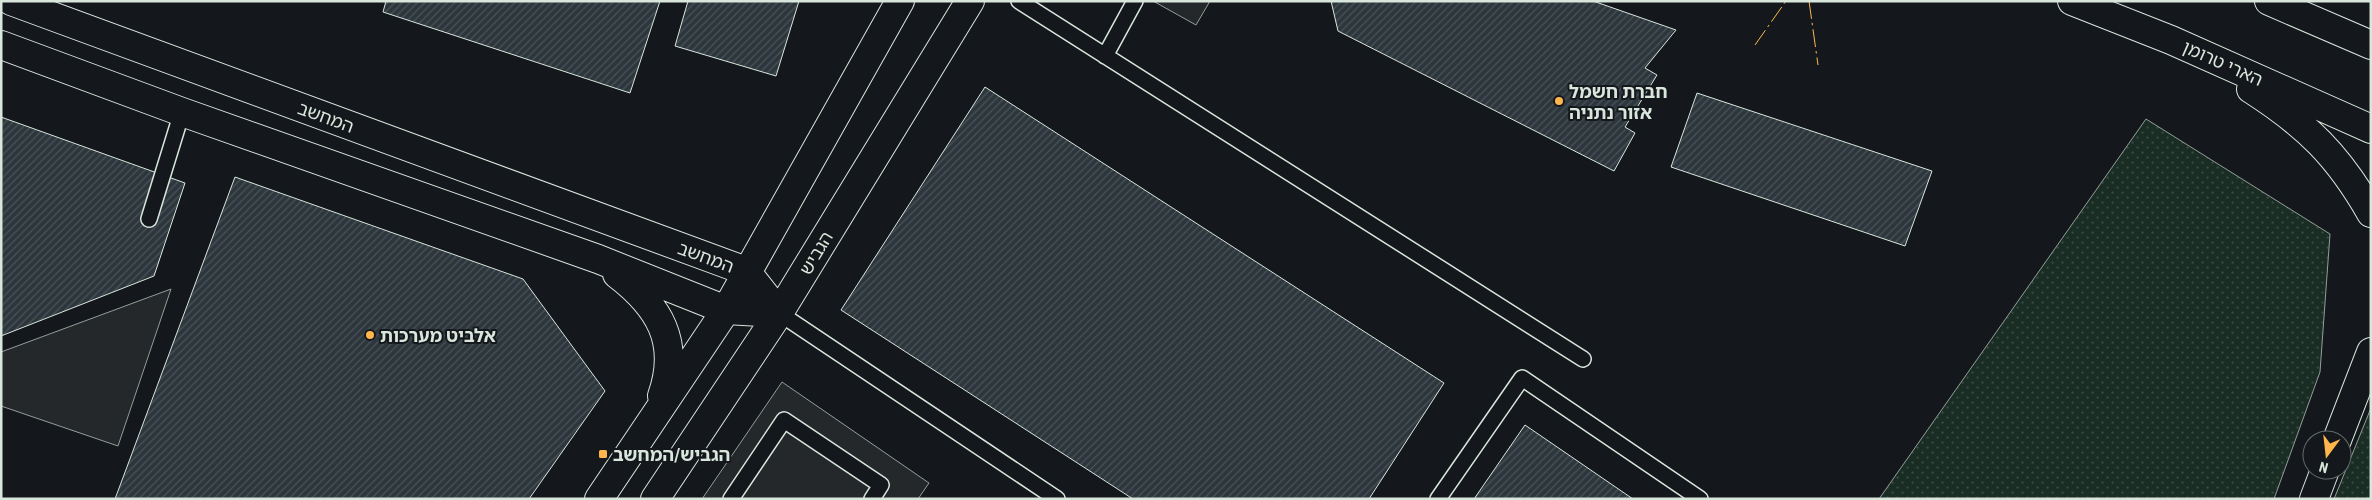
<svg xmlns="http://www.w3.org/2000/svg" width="2372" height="500" font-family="'Roboto Condensed','Noto Sans Hebrew',sans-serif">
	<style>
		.grass { fill: url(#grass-dots); stroke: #939e99 }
		.parking { fill: #24282b; stroke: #939e99 }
		.building { fill: url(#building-hatch); stroke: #d8e6dc }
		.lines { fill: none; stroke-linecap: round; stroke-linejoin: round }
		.lane-casing { stroke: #d8e6dc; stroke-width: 18 }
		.secondary-casing { stroke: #d8e6dc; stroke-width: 30 }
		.lane { stroke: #14181c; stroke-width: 15 }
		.secondary { stroke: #14181c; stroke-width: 28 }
		.power { stroke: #ffb74d; stroke-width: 1; stroke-dasharray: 18 4 2.5 4; stroke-linecap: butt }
		.poi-dot { fill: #ffb74d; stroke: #14181c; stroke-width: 2 }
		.labels { text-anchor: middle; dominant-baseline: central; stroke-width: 4; stroke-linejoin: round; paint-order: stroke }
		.street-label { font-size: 18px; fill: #d8e6dc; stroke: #14181c }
		.poi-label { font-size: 18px; font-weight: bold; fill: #d8e6dc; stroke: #14181c; text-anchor: start }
	</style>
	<defs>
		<pattern id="grass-dots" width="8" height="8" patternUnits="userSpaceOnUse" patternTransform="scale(1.25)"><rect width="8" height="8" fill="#1a2d24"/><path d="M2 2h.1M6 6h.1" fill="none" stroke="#3b4b43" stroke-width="1.8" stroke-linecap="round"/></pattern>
		<pattern id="building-hatch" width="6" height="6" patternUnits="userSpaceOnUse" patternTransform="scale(1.25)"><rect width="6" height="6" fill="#2c363c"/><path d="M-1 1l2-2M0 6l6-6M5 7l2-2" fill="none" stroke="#4a5358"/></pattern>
	</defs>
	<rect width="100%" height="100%" fill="#14181c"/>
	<!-- grass -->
	<path class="grass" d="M2146,119L2330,234L2320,372L2274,499H1879Z
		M2371,408V499H2334Z"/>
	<!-- parking -->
	<path class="parking" d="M1153,1H1210L1196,25Z
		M171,289L118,446L1,406V352Z
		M782,382L929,483L918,499H702Z"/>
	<!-- building -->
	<path class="building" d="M386,1H660L630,93L383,12Z
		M688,1H799L776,76L675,46Z
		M1331,1H1593L1676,30L1645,68L1657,75L1625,127L1635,133L1614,171L1338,31Z
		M985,87L1444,383L1369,499H1133L841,310Z
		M1697,93L1932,171L1905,246L1671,167Z
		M1,117L185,183L154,276L1,336Z
		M235,177L523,279L605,391L529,499H115Z
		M1525,425L1633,499H1474Z"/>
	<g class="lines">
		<!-- lane casing -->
		<g class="lane-casing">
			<path id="lane" d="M1019,1L1583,359
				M1105,56L1135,1
				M149,219L182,112
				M779,313L1057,499
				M731,499L784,420L881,485L872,499
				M1438,499L1522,378L1700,499"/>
		</g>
		<!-- secondary casing -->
		<g class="secondary-casing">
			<path id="secondary" d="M11,1L746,271L779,313
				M2072,1L2171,40L2371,129
				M2269,1L2371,45
				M1,45L182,112L598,259L726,310L779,313
				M2251,89C2307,125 2338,155 2371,213
				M617,274C659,306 681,342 662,396
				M2337,440L2371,352
				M599,499L726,310L900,1
				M655,499L779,313L970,1
				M2314,499L2325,470"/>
		</g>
		<!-- lane -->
		<use href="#lane" class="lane"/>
		<!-- secondary -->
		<use href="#secondary" class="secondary"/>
		<!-- power -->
		<path class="power" d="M1809,1L1818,65
			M1755,45L1786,1"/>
	</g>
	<!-- markers -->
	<g class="poi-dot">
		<circle cx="1559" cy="101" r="5"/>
		<circle cx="370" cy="335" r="5"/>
		<rect x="598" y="449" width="10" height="10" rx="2.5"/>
	</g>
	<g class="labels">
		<!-- street labels -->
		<g class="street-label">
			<text transform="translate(2223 63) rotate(24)">הארי טרומן</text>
			<text transform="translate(326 117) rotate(20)">המחשב</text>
			<text transform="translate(816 253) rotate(-59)">הגביש</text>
			<text transform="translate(706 257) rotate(20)">המחשב</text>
		</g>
		<!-- poi labels -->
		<g class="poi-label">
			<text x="1569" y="91">חברת חשמל<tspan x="1569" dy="21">אזור נתניה</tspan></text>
			<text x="380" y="335">אלביט מערכות</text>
			<text x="613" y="454">הגביש/המחשב</text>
		</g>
	</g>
	<!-- border -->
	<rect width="2372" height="500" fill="none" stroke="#d8e6dc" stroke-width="5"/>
	<!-- north arrow -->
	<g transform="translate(2327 455) rotate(195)"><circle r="24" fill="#14181c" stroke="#626a69"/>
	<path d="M0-4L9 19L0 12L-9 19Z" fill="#ffb74d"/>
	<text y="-8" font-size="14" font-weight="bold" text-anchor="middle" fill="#d8e6dc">N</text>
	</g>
</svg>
